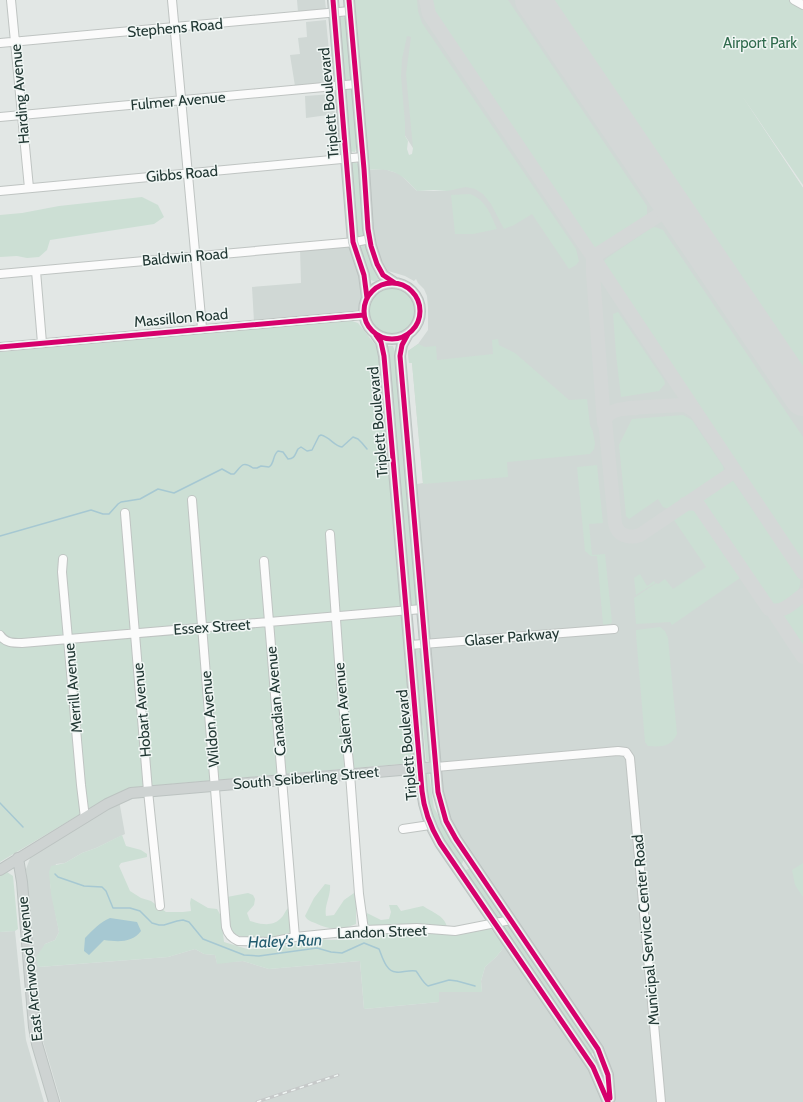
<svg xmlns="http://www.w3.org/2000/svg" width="803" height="1102" font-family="Cabin,sans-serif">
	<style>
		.built { fill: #d0d8d5 }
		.green { fill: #ccdfd4; fill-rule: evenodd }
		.water { fill: #a6c8d2 }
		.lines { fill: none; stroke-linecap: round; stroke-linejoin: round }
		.stream { stroke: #a6c8d2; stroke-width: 1.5 }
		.taxiway { stroke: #d4d8d7; stroke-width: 14 }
		.runway { stroke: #d4d8d7; stroke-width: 36 }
		.minor-casing { stroke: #bfc4c2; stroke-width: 10 }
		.major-casing { stroke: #bcc3c1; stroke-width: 12 }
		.minor { stroke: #fbfbfb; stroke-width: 8 }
		.major { stroke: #ced3d2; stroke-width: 10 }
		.rail-casing { stroke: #c6c9c9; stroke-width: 3 }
		.rail { stroke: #f0f6f4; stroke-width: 1.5; stroke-dasharray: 4.5; stroke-linecap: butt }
		.cycleway-casing { stroke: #f0f6f4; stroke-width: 8 }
		.cycleway { stroke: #d6006c; stroke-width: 5 }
		.labels { text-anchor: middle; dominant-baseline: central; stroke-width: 3; stroke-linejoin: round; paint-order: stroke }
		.street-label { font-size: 15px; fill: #223834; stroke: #f0f6f4 }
		.park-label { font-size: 15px; fill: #306b4d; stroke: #f0f6f4 }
		.water-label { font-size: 16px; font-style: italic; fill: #225a6e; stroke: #f0f6f4 }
	</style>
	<rect width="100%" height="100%" fill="#e2e7e5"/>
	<!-- built -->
	<path class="built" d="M297,0H325L326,9L298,12Z
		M355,0H678L803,188V1102H610L605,1065L443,812L411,485L423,483L412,363H409L408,351L418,344L428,330V308L427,296L424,289L418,283L416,279L414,281L405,276L385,270L374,250L367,170L384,169L400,174L417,191H447L413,148L361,68Z
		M326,20L332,82L295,86L290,55L300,54L298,38L307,37L306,22Z
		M333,94L335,114L306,118L305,96Z
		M353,244L363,297L360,312L254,322L252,287L301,283L300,249Z
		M119,800L125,834L96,848L82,853L65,863L56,864L50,884L59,932L55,940L45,944L39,967L168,957L195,949L204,954L215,955L217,963L243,961L269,969L360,961L364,1009L439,1002L438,992H482L481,981L485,967L496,957L505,946L547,1001L608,1102H61L43,1041L40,1024L26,869L32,853Z
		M15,931L26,1040L44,1102H0V932Z"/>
	<!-- green -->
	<path class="green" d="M355,0H417L418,11L422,23L576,249L579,261L576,265L569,269L532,214L514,225L504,229L491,204L483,194L475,189L466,187L447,191L434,190L417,191C400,172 392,168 367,170L357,68H361ZM407,36L411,37L406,74L413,148L412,154L409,155L407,149L408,141L405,136V123L401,76L402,59Z
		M430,0H508L647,206V215L644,220L602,246L597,249L590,247L434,17L431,10Z
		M553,0H803V185L742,96L803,188V370Z
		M341,16L346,18L351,77V81L346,83L344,80L339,18Z
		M351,88L353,93L357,145L355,152L349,151L345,91L346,89Z
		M353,162L359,164L365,235L361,238L358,237L356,228L351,164Z
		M470,194C486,200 491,215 497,229L473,234H455L451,195Z
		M142,197L158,205L164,217L154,224L50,240L47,250L39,257L27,258L17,256L0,257V215L22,213L59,206Z
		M655,227L663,230L803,437V565L604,269V261L607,258L651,228Z
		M365,244L368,247L379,278L376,282L371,280L360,248L362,245Z
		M368 311a24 24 0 1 1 48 0a24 24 0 1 1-48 0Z
		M618,312L664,380L665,384L659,391L621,397L616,354L613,314Z
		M349,320L358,323L377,347L380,353L414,755L412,763L137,787L118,793L102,801L0,862V352Z
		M498,339L499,345L515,353L569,400L587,399L590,425L593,432L595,443L594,449L590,454L507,462L508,477L423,484L412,363H409L408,351L418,344L425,347L436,346L437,360L493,354L492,340Z
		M387,346H393L396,354L417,604L416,606H410Z
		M683,415L692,420L723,466L724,471L723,473L671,508L668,509L663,507L658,499L629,519L626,516L619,445L632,419Z
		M597,465L603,523L589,524L592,555L605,554L612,622L610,624L604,625L603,624L597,556H591L585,551L577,467Z
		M728,480H731L734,482L800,579C803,593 785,604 774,607L770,605L702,502V498Z
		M693,506L697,509L740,572V578L672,625L670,622L636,624L634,598L656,583L658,584L665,579L673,589L706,567L674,520L675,517L690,507Z
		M640,574L647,586L654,581L655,583L636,595L634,578Z
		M803,602V653L781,618L783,615Z
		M660,627L665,631L668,638L677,734C671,747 661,747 648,746L645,742L636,634V630Z
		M416,649L419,650L422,652L430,761L429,762L426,760L423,727L419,716L414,651Z
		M425,773H428L429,774L434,808L464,859L462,864H461L439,837L429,813Z
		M122,835L126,846L141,850L147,854V857L121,863L119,866L130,891L141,898L151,901L166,912H183L191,911L190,903L191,898L208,908L217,909L221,916L224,942L247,949H260L310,942L318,939L331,940L367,939V913L381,920L389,919L391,912L389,905H397L401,911L423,906C432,912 445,916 447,927L490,928L505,946L496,957L485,967L481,981L482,992H439V1002L364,1009L360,961L269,969L243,961L217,964L215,955L204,954L195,949L168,957L38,967L36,957L45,944L55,940L59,932L51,894L49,872L51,866L65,863L82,853L96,848Z
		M803,863V897L795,885L792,870Z
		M470,868L502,914L501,919L498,920L464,871Z
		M7,872L13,876L18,929L15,931L0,932V876Z
		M325,884L330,885C331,896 324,905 326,916L334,915L344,900L354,893L356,894V924C340,931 330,930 315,923C310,921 307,920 305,916L314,898Z
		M248,893L253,895L255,899L254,905L247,913L250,921C260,924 272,927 280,919C284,916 285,911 288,908L291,909V932C282,939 238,942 232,931C227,922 228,908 227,897Z
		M507,924L509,925L593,1050V1053L590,1055L503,927Z"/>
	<!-- water -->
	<path class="water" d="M110,918L137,922L141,931C132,943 118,942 104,940L89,955L84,951L85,938C93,930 100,922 110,918Z"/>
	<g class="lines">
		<!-- stream -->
		<path class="stream" d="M0,536L91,510L103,514H109L118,504L121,502L140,499L158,489L174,493L222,469L231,474H234C241,467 242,460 253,468H257L261,466L269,467C275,463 272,456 278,451L283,452L288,459C295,459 295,454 298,449L301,447L307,451L312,450L319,436L321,435C330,437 334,446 342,447L353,437L358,439L362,443L367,449
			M0,803L23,827
			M55,874L58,877L84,886L102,887L106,891L113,908H130L140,911L152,923L159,925H164L177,921L183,920L189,922L203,939L244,955L259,956L317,948L331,952L342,953L364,943L379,949C382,956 386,972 396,972C402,973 407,970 416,971C420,976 422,982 428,986L449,980L457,981L475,986"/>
		<!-- taxiway -->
		<path class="taxiway" d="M426,0L429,14L593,257L803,573
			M628,408L682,405L687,406L695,411
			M637,408C626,409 609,408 605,420L615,523C617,535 628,539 640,535L735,471
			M604,423L593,273V257L673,206
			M685,504L693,503L699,506L769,609C782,615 793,602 803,595
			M772,610L803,657"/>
		<!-- runway -->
		<path class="runway" d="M533,0L803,398"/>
		<!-- minor casing -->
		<g class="minor-casing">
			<path id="minor" d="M11,0L29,188
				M172,0L202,328
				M794,0L803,5
				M0,43L350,11
				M0,117L356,84
				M0,191L363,157
				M36,271L42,343
				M0,274L355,242L370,239
				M0,347L364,315
				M192,500L226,927C228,935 232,938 238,941L271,942L295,937L364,930L417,928L455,931L511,920
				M125,513L148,791L160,906
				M330,534L339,662L350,774L359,894L364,930
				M63,559L62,572L81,785L85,818
				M264,561L295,937
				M0,635C5,643 13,643 22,643L422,609
				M410,645L614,629
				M436,767L618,751L626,752L630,758L661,1102
				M403,829L430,825"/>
		</g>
		<!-- major casing -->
		<g class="major-casing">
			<path id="major" d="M333,0L353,242L364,275L367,298
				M349,0L364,169L368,229L371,246L377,264L383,275L395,283
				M364 311a28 28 0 1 1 56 0a28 28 0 1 1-56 0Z
				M408,334L402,345L400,356L438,792L446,821L456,839L598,1049L608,1075L610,1098
				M376,335L381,342L384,356L422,791C424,811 430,826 440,843L593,1067L608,1102
				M18,858L22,882L34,1027L37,1044L54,1102
				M0,870L107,804L131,793L436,767"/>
		</g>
		<!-- minor -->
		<use href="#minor" class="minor"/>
		<!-- major -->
		<use href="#major" class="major"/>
		<!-- rail casing -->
		<g class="rail-casing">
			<path id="rail" d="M257,1102L338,1075"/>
		</g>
		<!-- rail -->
		<use href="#rail" class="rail"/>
		<!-- cycleway casing -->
		<g class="cycleway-casing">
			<path id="cycleway" d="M333,0L353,242L364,275L367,298
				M349,0L364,169L368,229L371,246L377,264L383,275L395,283
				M364 311a28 28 0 1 1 56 0a28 28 0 1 1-56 0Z
				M408,334L402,345L400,356L438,792L446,821L456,839L598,1049L608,1075L610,1098
				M376,335L381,342L384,356L422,791C424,811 430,826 440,843L593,1067L608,1102
				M0,347L364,315"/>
		</g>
		<!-- cycleway -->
		<use href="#cycleway" class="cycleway"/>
	</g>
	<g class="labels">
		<!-- street labels -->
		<g class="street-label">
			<text transform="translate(175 28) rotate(-5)">Stephens Road</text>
			<text transform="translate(20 94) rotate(-95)">Harding Avenue</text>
			<text transform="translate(178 101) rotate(-5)">Fulmer Avenue</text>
			<text transform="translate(329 103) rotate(-95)">Triplett Boulevard</text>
			<text transform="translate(182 174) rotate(-5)">Gibbs Road</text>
			<text transform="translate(185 257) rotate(-5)">Baldwin Road</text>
			<text transform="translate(181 318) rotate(-5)">Massillon Road</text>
			<text transform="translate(378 422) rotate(-95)">Triplett Boulevard</text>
			<text transform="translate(212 627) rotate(-4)">Essex Street</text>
			<text transform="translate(512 637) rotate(-5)">Glaser Parkway</text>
			<text transform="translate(73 688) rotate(-95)">Merrill Avenue</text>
			<text transform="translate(276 701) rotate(-95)">Canadian Avenue</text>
			<text transform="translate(343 708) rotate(-95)">Salem Avenue</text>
			<text transform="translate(142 710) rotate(-95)">Hobart Avenue</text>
			<text transform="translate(210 719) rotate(-95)">Wildon Avenue</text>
			<text transform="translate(407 745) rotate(-95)">Triplett Boulevard</text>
			<text transform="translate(306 778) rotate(-5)">South Seiberling Street</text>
			<text transform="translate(646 930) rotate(-95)">Municipal Service Center Road</text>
			<text transform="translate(382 932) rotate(-2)">Landon Street</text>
			<text transform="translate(30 969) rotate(-96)">East Archwood Avenue</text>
		</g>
		<!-- park labels -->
		<g class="park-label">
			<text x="760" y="43">Airport Park</text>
		</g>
		<!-- water labels -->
		<g class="water-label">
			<text transform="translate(285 941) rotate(-2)">Haley's Run</text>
		</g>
	</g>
</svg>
